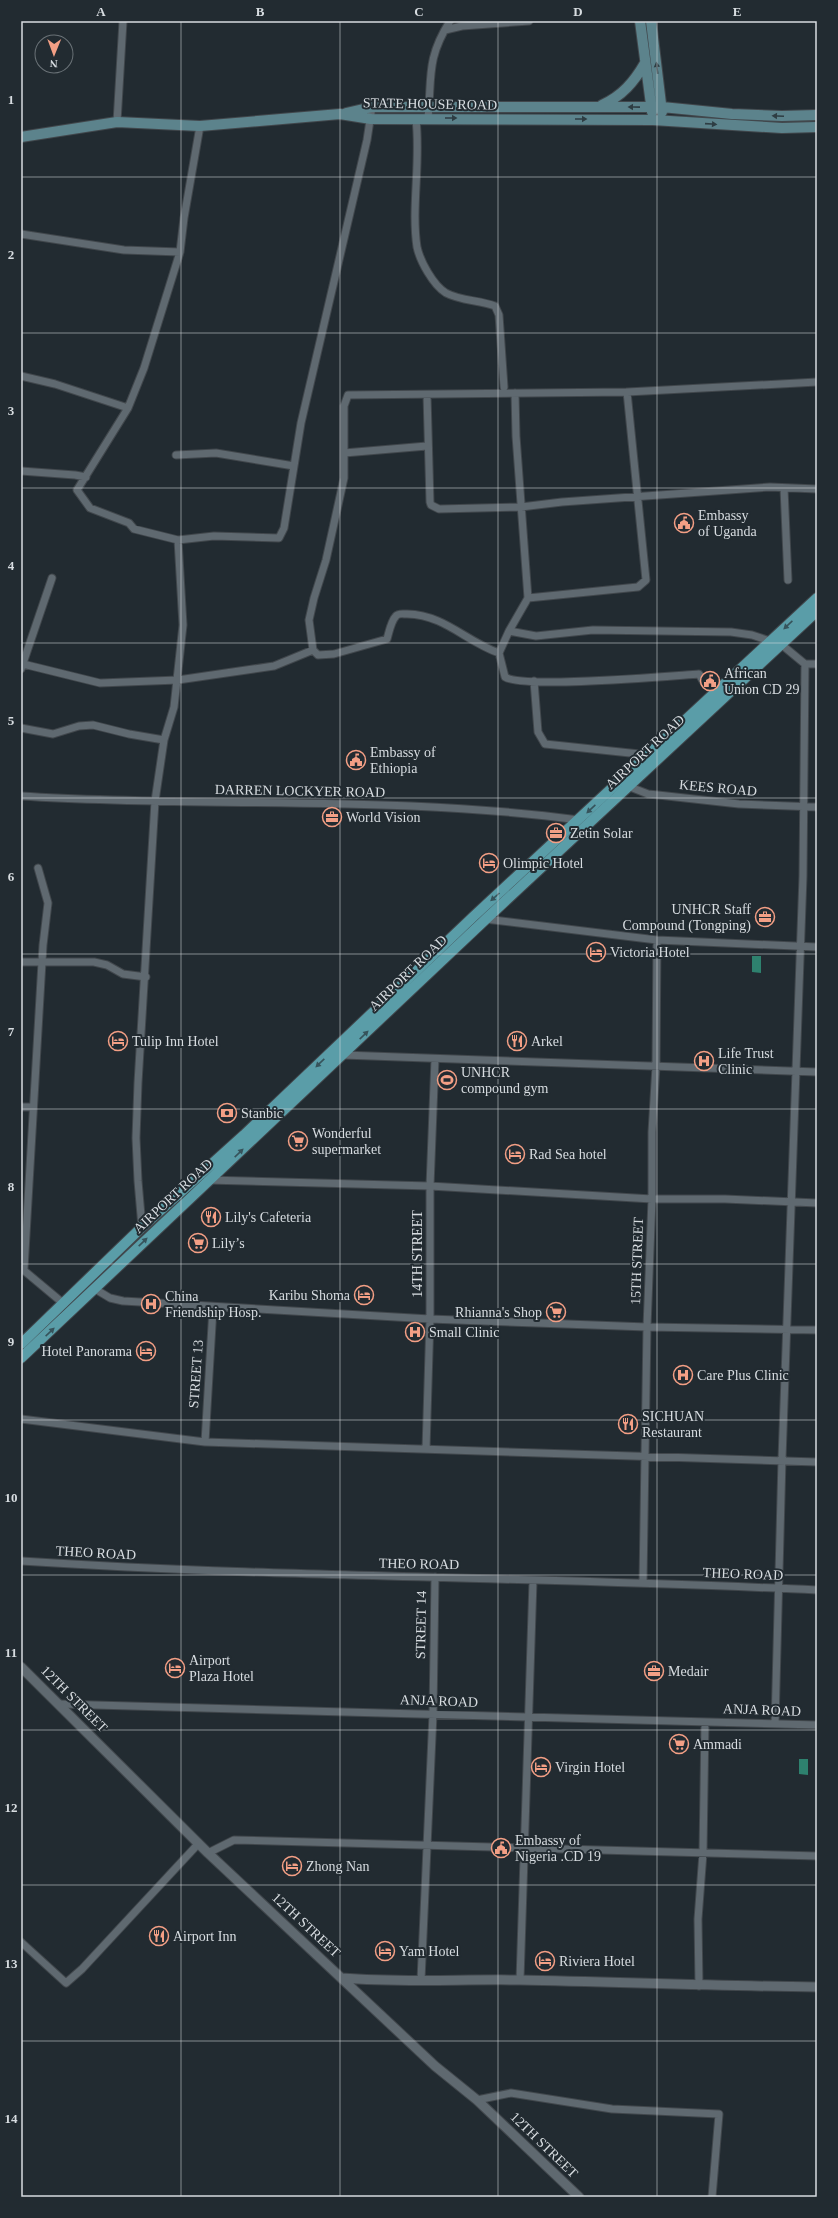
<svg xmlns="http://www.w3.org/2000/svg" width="838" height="2218" font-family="'Times New Roman',serif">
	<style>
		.water { fill: #2e816e }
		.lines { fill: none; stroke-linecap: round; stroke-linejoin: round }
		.minor-casing { stroke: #41474c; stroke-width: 9 }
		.tertiary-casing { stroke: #41474c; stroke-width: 11 }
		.secondary-casing { stroke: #41474c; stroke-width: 12 }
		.primary-casing { stroke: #41474c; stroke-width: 12 }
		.minor { stroke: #5f6970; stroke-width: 7 }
		.tertiary { stroke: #5f6970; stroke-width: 9 }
		.secondary { stroke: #5c838c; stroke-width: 10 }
		.primary { stroke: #5a9da8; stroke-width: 10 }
		.oneway { fill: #2e3d43 }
		.oneway2 { fill: #36535b }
		.grid { fill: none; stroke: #d7dce0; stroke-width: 1; stroke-opacity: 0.55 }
		.labels { text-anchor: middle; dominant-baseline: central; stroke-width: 4; stroke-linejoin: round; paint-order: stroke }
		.street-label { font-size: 14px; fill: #d7dce0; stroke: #222b31 }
		.poi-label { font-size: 14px; fill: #d7dce0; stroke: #222b31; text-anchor: start }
		.neatline { fill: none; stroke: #d7dce0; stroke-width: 1.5 }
		.grid-label { font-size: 13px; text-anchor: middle; font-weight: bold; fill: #d7dce0 }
	</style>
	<rect width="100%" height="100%" fill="#222b31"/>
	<!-- water -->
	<path class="water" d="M752,956H761V973L752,972Z
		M799,1759H808V1775L799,1774Z"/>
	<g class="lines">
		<!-- minor casing -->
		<g class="minor-casing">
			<path id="minor" d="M445,30L462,26L529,21
				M428,118C432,77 426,59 450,21
				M416,120C421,161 411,208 417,247C420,261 433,285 446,293C461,301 479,300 495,306L499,315L504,387
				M117,122L123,21
				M21,234L124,250L180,252
				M21,376L55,384L128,408
				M515,393L516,436L528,598L509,631L499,653L505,677C523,689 669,676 699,674L703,681L719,689
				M427,395L430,502L431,505L439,509L521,507L562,502L770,487L817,489
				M344,453L427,446
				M176,455L216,453L294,466
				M21,471L75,475L86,477
				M784,488L788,580
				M178,540L134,529L129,523L90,508L77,490L128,408L144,368L180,252L184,218L200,126
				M528,598L638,587L646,580L627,392
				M509,631L536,636L593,630L731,632L752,635L770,641
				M782,645L805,664H817
				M499,653C465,641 445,615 407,614C403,614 398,613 396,616C391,621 389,632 387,639L334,654L318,655L313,650L309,620L314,598L326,560L344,478V406L348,395L627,392L817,382
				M23,664L100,683L178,680L274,666L313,650
				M21,669L52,578
				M534,681L538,732L545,744L649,755
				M21,728L53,734L79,726L93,725L129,734L164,740
				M625,785L648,794L658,795L739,804L817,807
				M21,796C206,808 394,795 579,820
				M485,919L657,940L817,947
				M21,962H94L107,965L123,974L146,977
				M343,1055L817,1072
				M21,1107H33
				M207,1180L430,1186L652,1199H725L817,1203
				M142,1227L138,1181L136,1138L138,1083L155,801L164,740L174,707L183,625L178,540L214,536L279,538L284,528L301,423L367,140L372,107
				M21,1268L64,1304
				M24,1269L43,945L48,903L38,868
				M95,1289L110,1298L123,1301L430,1319L647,1327L817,1330
				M21,1419L205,1442L817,1462
				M205,1442L213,1308
				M426,1449L430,1319V1186L435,1059
				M21,1561C286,1578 552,1577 817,1590
				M643,1583L647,1327L652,1199V1132L656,1066L657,940
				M59,1704L817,1725
				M775,1724L782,1459L803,876L805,664
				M208,1853L234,1840L817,1856
				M21,1942L66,1983L82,1969L199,1843
				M421,1980L433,1714L435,1577
				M520,1980L533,1581
				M699,1986L698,1919L703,1853L705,1722
				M477,2100L511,2093L612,2109L719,2114L712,2197"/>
		</g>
		<!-- tertiary casing -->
		<g class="tertiary-casing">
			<path id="tertiary" d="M21,1667L208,1853L435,2066L477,2100L579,2197
				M342,1978C401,1983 461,1979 520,1980C619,1982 718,1986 817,1987"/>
		</g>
		<!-- secondary casing -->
		<g class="secondary-casing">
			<path id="secondary" d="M640,21L652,112
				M651,21L662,112
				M602,105C622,96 634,82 645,63
				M346,113L372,107H662L732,114L782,116L817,115
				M21,137L117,122L200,126L340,114L371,119L653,120L782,128L817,127"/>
		</g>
		<!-- primary casing -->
		<g class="primary-casing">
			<path id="primary" d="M21,1344L142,1227L244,1135L474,916L817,598
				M21,1358L486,919L817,611"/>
		</g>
		<!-- minor -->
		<use href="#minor" class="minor"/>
		<!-- tertiary -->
		<use href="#tertiary" class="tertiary"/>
		<!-- secondary -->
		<use href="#secondary" class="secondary"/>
		<!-- primary -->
		<use href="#primary" class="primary"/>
	</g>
	<!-- one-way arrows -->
	<defs><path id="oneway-solid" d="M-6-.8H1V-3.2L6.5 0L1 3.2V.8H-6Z"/></defs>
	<g class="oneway">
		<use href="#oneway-solid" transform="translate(657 68) rotate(-97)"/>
		<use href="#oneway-solid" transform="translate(634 107) rotate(-179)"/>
		<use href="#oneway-solid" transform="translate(778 116) rotate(-178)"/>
		<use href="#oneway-solid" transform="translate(451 118)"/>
		<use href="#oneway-solid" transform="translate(581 119)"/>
		<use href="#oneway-solid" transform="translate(711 124) rotate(4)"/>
	</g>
	<g class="oneway2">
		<use href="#oneway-solid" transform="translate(788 625) rotate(137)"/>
		<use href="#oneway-solid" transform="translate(591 809) rotate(137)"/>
		<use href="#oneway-solid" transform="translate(495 897) rotate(138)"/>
		<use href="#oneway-solid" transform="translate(364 1035) rotate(-44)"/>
		<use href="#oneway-solid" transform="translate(320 1063) rotate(136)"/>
		<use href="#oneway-solid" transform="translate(239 1153) rotate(-44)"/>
		<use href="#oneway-solid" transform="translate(143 1242) rotate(-44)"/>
		<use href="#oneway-solid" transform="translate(50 1332) rotate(-43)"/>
	</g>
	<!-- grid -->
	<path class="grid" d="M181,21V2197M340,21V2197M498,21V2197M657,21V2197M21,177H817M21,333H817M21,488H817M21,643H817M21,798H817M21,954H817M21,1109H817M21,1264H817M21,1420H817M21,1575H817M21,1730H817M21,1885H817M21,2041H817"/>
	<!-- icons -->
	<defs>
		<g id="civic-ring" transform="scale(1)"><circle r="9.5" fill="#222b31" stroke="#f39f85" stroke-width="1.5"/><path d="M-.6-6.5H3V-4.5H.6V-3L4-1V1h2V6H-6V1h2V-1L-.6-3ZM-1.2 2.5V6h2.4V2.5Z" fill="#f39f85"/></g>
		<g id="office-ring" transform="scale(1)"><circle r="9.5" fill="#222b31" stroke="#f39f85" stroke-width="1.5"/><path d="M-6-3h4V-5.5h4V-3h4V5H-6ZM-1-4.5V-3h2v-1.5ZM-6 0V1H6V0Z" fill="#f39f85"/></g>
		<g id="hotel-ring" transform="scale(1)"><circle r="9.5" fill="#222b31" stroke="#f39f85" stroke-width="1.5"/><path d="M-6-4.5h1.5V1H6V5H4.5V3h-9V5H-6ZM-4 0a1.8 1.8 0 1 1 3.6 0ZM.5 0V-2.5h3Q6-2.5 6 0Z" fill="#f39f85"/></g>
		<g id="restaurant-ring" transform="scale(1)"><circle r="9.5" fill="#222b31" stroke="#f39f85" stroke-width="1.5"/><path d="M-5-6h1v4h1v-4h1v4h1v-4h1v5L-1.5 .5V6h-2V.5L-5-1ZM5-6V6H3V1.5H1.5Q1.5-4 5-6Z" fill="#f39f85"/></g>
		<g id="hospital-ring" transform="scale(1)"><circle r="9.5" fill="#222b31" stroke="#f39f85" stroke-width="1.5"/><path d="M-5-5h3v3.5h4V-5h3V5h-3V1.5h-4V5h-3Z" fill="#f39f85"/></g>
		<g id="stadium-ring" transform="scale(1)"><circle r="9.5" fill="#222b31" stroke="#f39f85" stroke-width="1.5"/><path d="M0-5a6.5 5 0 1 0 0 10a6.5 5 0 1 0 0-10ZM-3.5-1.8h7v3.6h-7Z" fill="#f39f85"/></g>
		<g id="bank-ring" transform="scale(1)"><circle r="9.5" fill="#222b31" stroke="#f39f85" stroke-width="1.5"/><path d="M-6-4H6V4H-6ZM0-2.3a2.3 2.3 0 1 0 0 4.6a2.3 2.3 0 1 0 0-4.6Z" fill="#f39f85"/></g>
		<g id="supermarket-ring" transform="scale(1)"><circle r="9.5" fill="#222b31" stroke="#f39f85" stroke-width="1.5"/><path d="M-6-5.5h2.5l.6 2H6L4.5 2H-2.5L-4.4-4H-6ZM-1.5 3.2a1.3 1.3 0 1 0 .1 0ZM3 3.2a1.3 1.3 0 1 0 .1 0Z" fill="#f39f85"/></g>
	</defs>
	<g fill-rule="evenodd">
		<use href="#civic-ring" x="684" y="523"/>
		<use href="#civic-ring" x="710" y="681"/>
		<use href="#civic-ring" x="356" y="760"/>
		<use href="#office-ring" x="332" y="817"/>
		<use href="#office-ring" x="556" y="833"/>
		<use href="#hotel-ring" x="489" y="863"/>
		<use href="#office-ring" x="765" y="917"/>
		<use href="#hotel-ring" x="596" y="952"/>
		<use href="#hotel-ring" x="118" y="1041"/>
		<use href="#restaurant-ring" x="517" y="1041"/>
		<use href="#hospital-ring" x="704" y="1061"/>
		<use href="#stadium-ring" x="447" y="1080"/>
		<use href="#bank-ring" x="227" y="1113"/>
		<use href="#supermarket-ring" x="298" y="1141"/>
		<use href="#hotel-ring" x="515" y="1154"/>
		<use href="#restaurant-ring" x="211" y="1217"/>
		<use href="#supermarket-ring" x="198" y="1243"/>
		<use href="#hotel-ring" x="364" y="1295"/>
		<use href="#hospital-ring" x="151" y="1304"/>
		<use href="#supermarket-ring" x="556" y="1312"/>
		<use href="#hospital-ring" x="415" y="1332"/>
		<use href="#hotel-ring" x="146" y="1351"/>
		<use href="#hospital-ring" x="683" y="1375"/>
		<use href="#restaurant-ring" x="628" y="1424"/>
		<use href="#hotel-ring" x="175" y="1668"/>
		<use href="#office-ring" x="654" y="1671"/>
		<use href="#supermarket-ring" x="679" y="1744"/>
		<use href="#hotel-ring" x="541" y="1767"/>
		<use href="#civic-ring" x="501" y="1848"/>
		<use href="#hotel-ring" x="292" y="1866"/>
		<use href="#restaurant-ring" x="159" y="1936"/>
		<use href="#hotel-ring" x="385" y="1951"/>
		<use href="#hotel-ring" x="545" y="1961"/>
	</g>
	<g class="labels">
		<!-- street labels -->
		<g class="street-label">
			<text transform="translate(430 104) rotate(1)">STATE HOUSE ROAD</text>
			<text transform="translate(645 752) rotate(-43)">AIRPORT ROAD</text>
			<text transform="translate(718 788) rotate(5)">KEES ROAD</text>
			<text transform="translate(300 791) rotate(1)">DARREN LOCKYER ROAD</text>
			<text transform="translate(408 973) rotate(-44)">AIRPORT ROAD</text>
			<text transform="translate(173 1196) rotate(-43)">AIRPORT ROAD</text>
			<text transform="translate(417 1254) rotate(-90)">14TH STREET</text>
			<text transform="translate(637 1261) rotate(-88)">15TH STREET</text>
			<text transform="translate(196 1374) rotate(-86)">STREET 13</text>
			<text transform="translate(96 1553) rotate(3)">THEO ROAD</text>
			<text transform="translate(419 1564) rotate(1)">THEO ROAD</text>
			<text transform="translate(743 1574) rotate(2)">THEO ROAD</text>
			<text transform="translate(421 1625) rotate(-89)">STREET 14</text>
			<text transform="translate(74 1699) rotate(45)">12TH STREET</text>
			<text transform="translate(439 1701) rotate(2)">ANJA ROAD</text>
			<text transform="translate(762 1710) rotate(2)">ANJA ROAD</text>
			<text transform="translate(306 1925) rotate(43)">12TH STREET</text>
			<text transform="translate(544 2145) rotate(44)">12TH STREET</text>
		</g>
		<!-- poi labels -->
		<g class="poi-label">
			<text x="698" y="515">Embassy<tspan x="698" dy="16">of Uganda</tspan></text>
			<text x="724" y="673">African<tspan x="724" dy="16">Union CD 29</tspan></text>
			<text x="370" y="752">Embassy of<tspan x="370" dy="16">Ethiopia</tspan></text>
			<text x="346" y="817">World Vision</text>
			<text x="570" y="833">Zetin Solar</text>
			<text x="503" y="863">Olimpic Hotel</text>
			<text x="751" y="909" text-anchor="end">UNHCR Staff<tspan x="751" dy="16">Compound (Tongping)</tspan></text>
			<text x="610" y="952">Victoria Hotel</text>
			<text x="132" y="1041">Tulip Inn Hotel</text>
			<text x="531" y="1041">Arkel</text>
			<text x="718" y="1053">Life Trust<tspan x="718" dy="16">Clinic</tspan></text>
			<text x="461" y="1072">UNHCR<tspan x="461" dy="16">compound gym</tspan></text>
			<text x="241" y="1113">Stanbic</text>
			<text x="312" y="1133">Wonderful<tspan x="312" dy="16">supermarket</tspan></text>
			<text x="529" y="1154">Rad Sea hotel</text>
			<text x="225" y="1217">Lily's Cafeteria</text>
			<text x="212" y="1243">Lily’s</text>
			<text x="350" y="1295" text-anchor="end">Karibu Shoma</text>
			<text x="165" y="1296">China<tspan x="165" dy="16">Friendship Hosp.</tspan></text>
			<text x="542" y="1312" text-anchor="end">Rhianna's Shop</text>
			<text x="429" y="1332">Small Clinic</text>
			<text x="132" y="1351" text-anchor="end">Hotel Panorama</text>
			<text x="697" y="1375">Care Plus Clinic</text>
			<text x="642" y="1416">SICHUAN<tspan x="642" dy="16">Restaurant</tspan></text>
			<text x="189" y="1660">Airport<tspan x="189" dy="16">Plaza Hotel</tspan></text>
			<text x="668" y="1671">Medair</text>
			<text x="693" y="1744">Ammadi</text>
			<text x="555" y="1767">Virgin Hotel</text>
			<text x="515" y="1840">Embassy of<tspan x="515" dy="16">Nigeria .CD 19</tspan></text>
			<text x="306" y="1866">Zhong Nan</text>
			<text x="173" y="1936">Airport Inn</text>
			<text x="399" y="1951">Yam Hotel</text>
			<text x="559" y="1961">Riviera Hotel</text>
		</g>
	</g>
	<!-- border -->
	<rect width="838" height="2218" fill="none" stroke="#222b31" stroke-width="44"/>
	<!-- north arrow -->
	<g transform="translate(54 54) rotate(181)"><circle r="19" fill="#222b31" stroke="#6a7277"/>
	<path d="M0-3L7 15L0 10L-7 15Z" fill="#f39f85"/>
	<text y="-6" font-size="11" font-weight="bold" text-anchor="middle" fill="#d7dce0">N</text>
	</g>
	<rect x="22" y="22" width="794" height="2174" class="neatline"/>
	<g class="grid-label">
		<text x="101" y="16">A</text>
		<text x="260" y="16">B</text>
		<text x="419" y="16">C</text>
		<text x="578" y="16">D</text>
		<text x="737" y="16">E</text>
		<text x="11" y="104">1</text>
		<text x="11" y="259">2</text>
		<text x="11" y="415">3</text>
		<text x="11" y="570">4</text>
		<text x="11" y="725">5</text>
		<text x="11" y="881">6</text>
		<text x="11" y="1036">7</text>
		<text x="11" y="1191">8</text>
		<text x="11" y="1346">9</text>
		<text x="11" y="1502">10</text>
		<text x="11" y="1657">11</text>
		<text x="11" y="1812">12</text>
		<text x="11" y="1968">13</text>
		<text x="11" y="2123">14</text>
	</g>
</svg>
